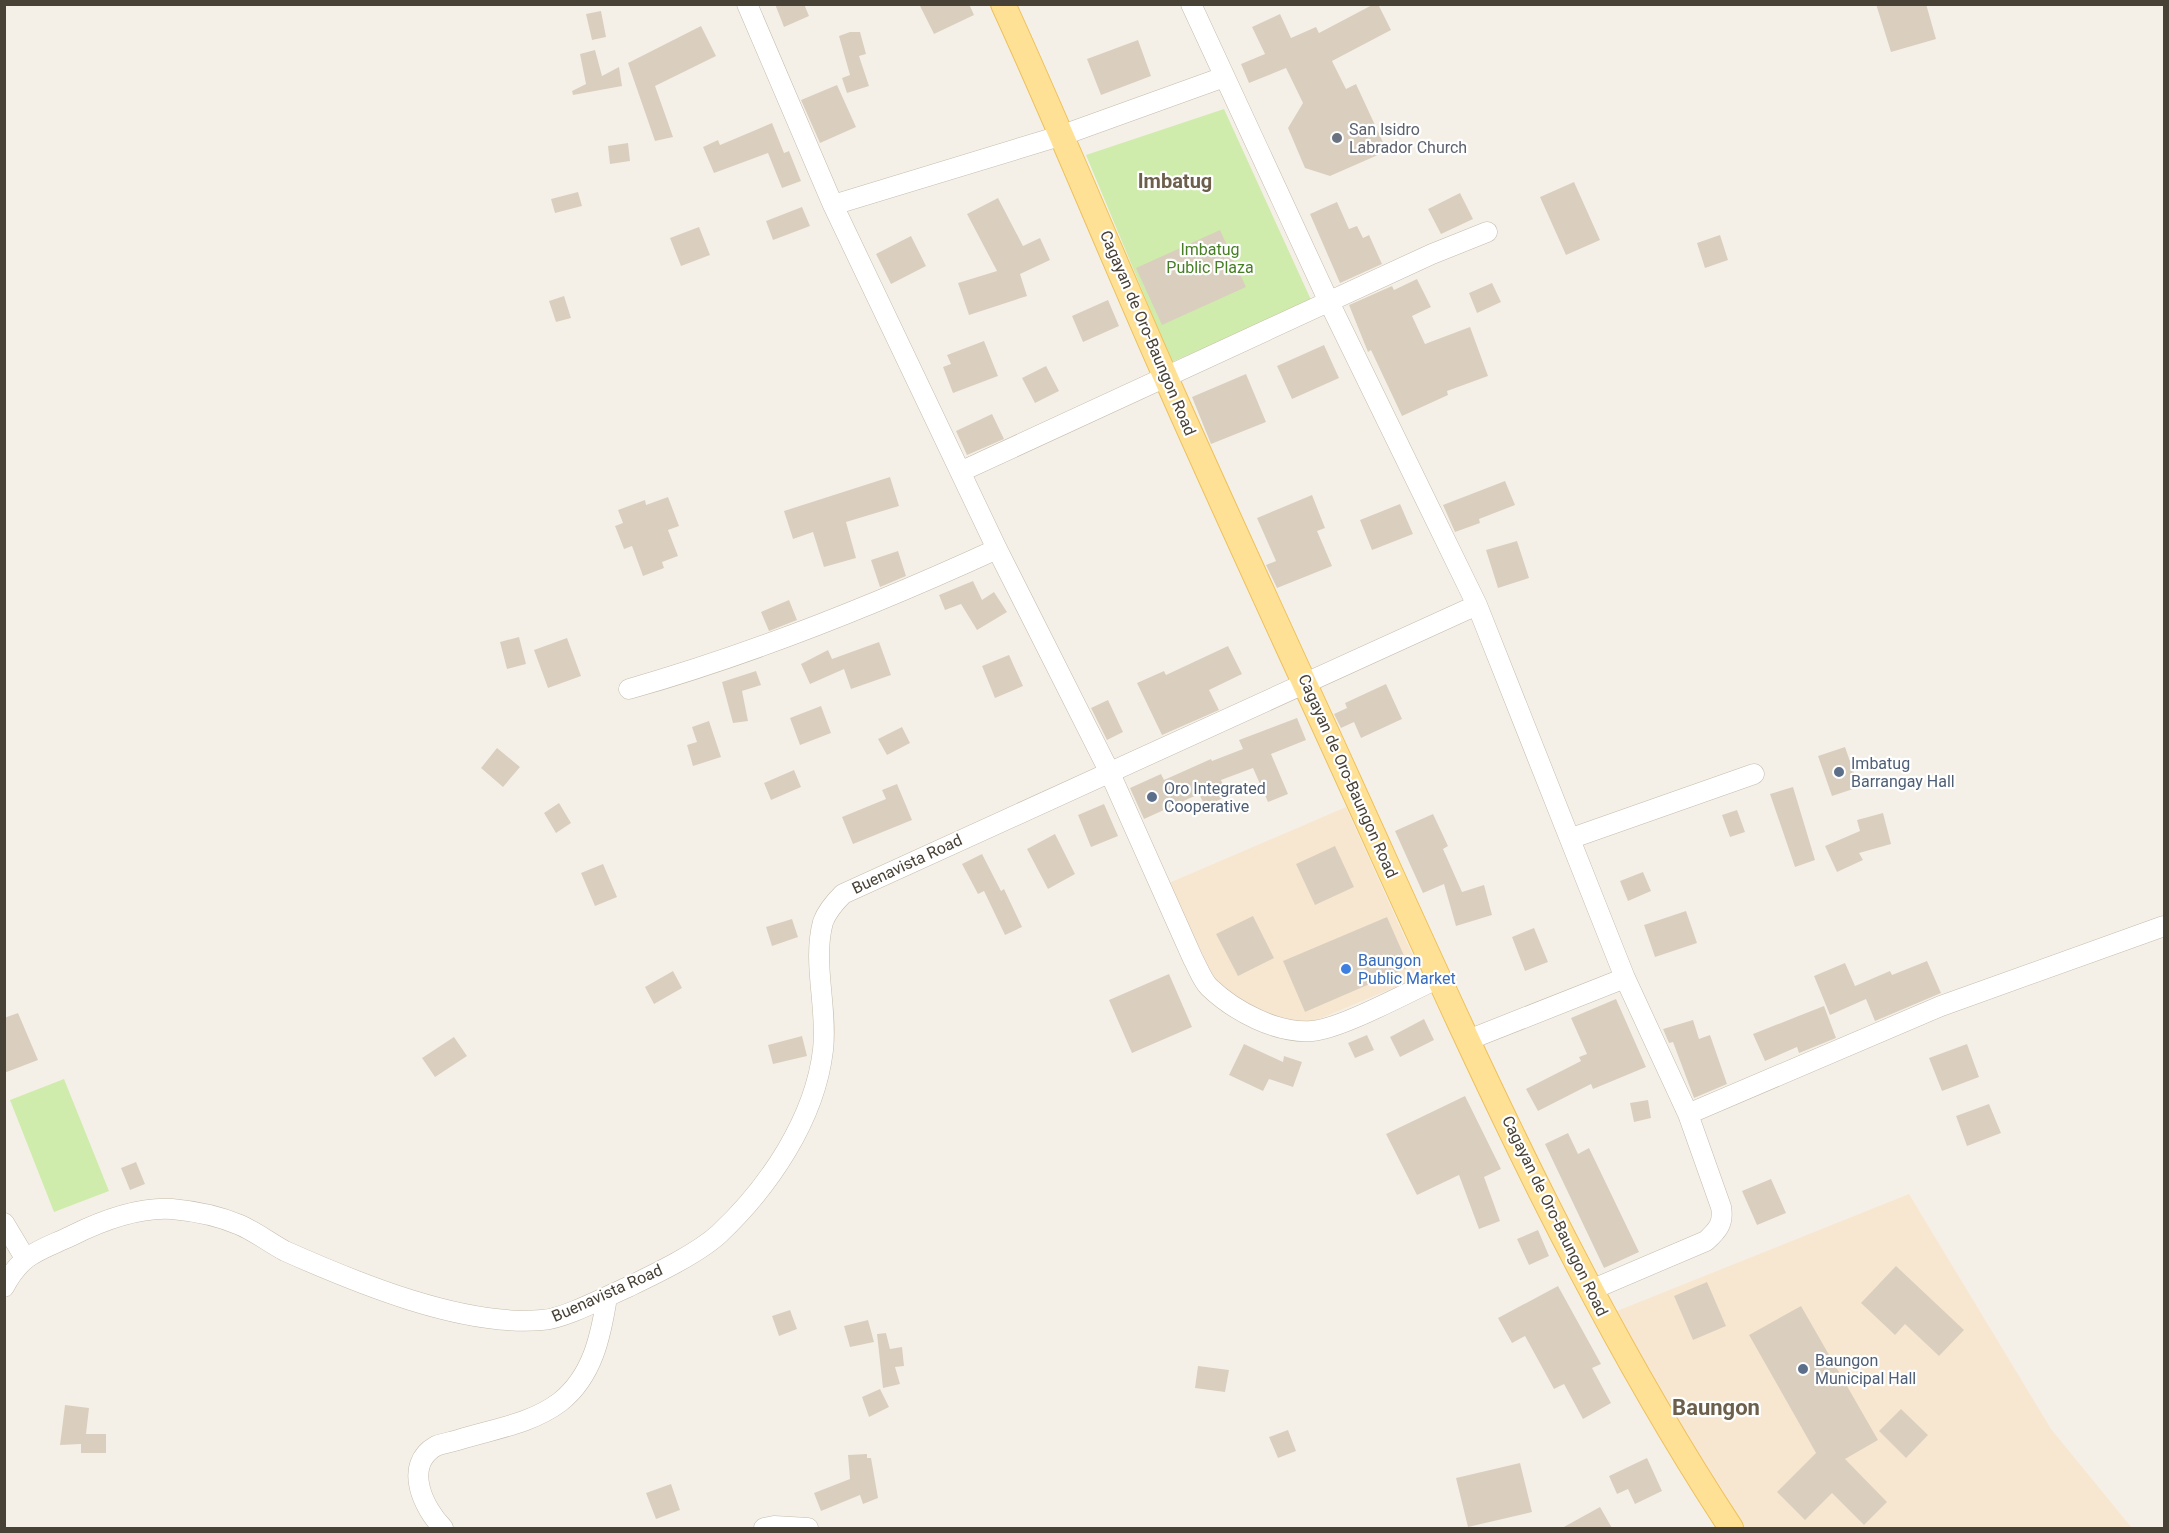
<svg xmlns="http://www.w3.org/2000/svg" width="2169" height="1533" font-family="Roboto,sans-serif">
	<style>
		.commercial { fill: #f8e7d0 }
		.green { fill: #cfecac }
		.building { fill: #dacfbe }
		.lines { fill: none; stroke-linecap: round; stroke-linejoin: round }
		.minor-casing { stroke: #c4bbab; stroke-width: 21 }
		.major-casing { stroke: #edc15c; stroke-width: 26 }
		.minor { stroke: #fff; stroke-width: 20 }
		.major { stroke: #ffe195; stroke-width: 24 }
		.worship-dot { fill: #6b7280; stroke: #fff; stroke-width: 2 }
		.service-dot { fill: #5c6f8a; stroke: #fff; stroke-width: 2 }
		.shop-dot { fill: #3f7fe0; stroke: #fff; stroke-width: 2 }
		.labels { text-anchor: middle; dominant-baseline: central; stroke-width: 4.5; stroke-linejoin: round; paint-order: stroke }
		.worship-label { font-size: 16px; fill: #5b616d; stroke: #fff; text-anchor: start }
		.park-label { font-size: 16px; fill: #467f23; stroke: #fff }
		.street-label { font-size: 16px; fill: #484135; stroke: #fff }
		.service-label { font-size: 16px; fill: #4e5e75; stroke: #fff; text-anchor: start }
		.shop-label { font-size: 16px; fill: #366cbe; stroke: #fff; text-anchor: start }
		.quarter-label { font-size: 20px; font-weight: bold; fill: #6c5f4b; stroke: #fff }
		.district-label { font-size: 22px; font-weight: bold; fill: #6c5f4b; stroke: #fff }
	</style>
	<rect width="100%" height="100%" fill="#f5f0e7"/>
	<!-- commercial -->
	<path class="commercial" d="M1346,807L1422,976L1312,1022L1276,1018L1244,1003L1213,977L1169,883Z
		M1909,1194L2051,1429L2132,1528H1741L1612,1313Z"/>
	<!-- green -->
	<path class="green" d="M1224,109L1312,302L1172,362L1086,155Z
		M64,1079L109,1191L54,1212L10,1100Z"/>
	<!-- building -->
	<path class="building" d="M775,4H804L809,16L784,27Z
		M919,4H969L974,15L934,34Z
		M1374,4H1378L1391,30L1332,61L1346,89L1356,84L1387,151L1330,176L1305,168L1288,128L1303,103L1286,68L1249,83L1241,64L1265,54L1252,27L1280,14L1291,38L1316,27L1319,33Z
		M1876,4H1926L1936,39L1891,52Z
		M601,11L606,37L592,40L586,14Z
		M701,26L716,56L655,86L673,137L655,141L628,63Z
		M850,32H860L866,54L859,56L869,86L847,93L842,78L850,75L839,36Z
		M1138,40L1151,76L1101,95L1087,59Z
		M595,50L602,76L619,67L622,86L573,95L572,91L586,84L580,54Z
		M837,85L856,127L820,143L801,100Z
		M772,123L784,153L789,151L801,181L782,188L768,153L714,173L703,147L718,140L720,145Z
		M628,143L630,161L610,164L608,146Z
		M1574,182L1600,240L1566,255L1540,197Z
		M578,192L582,206L555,213L551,199Z
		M1460,193L1473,219L1441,234L1428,209Z
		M998,198L1023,246L1040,238L1050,260L1020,274L1027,296L969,315L958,283L997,271L967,214Z
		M1337,202L1349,229L1357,226L1363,238L1369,235L1382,264L1340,283L1310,214Z
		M802,207L810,226L773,240L766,221Z
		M699,227L710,255L681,266L670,238Z
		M1220,230L1246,287L1162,325L1136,268Z
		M1720,235L1728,260L1705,268L1697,243Z
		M911,236L926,266L891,284L876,254Z
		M1417,279L1431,307L1412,316L1425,344L1470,327L1488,376L1447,391L1448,395L1402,416L1371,350L1368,352L1349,305L1392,286L1394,290Z
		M1492,283L1501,302L1477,313L1469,293Z
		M564,296L571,318L556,322L549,301Z
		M1108,300L1119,326L1083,342L1072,316Z
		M984,341L998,376L953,393L943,367L951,364L947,355Z
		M1324,345L1339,378L1292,399L1277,366Z
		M1046,366L1059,391L1035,403L1022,378Z
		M1246,374L1266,422L1211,444L1192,397Z
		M992,414L1004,439L967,455L956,431Z
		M890,477L899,506L846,522L856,558L824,567L813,532L793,539L784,511Z
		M1505,481L1515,505L1479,519L1480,523L1455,532L1443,505Z
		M1312,495L1325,528L1317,531L1332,566L1277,588L1266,565L1276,561L1257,518Z
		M668,497L679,526L668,530L678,556L662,562L664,568L643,576L632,546L624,549L615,526L623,523L618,510L645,500L646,505Z
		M1400,504L1413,534L1372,550L1360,520Z
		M1517,541L1529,578L1498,588L1486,550Z
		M898,551L906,576L880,587L871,560Z
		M973,581L982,600L994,592L1007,612L977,630L961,604L945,610L939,595Z
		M789,600L797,620L769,631L761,612Z
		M519,637L526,664L507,669L500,642Z
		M567,638L581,676L548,688L534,650Z
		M879,642L891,675L851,689L844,669L810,684L801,664L828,650L832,659Z
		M1228,646L1242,674L1209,690L1219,710L1162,735L1137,683L1164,671L1166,675Z
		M1009,655L1023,686L995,698L982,666Z
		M756,671L761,685L742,691L748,721L733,723L722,682Z
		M1386,684L1402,719L1361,738L1354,722L1341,728L1334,714L1347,708L1345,703Z
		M1108,700L1123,732L1107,740L1091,708Z
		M821,706L831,733L800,745L790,718Z
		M1297,718L1306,740L1271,754L1288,794L1268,802L1253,768L1221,780L1228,796L1205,806L1199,794L1144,819L1130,788L1161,774L1164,780L1211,759L1212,761L1243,749L1239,740Z
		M709,721L721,757L693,766L687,745L697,742L692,727Z
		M902,727L910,743L887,755L878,739Z
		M1845,747L1859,787L1832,796L1818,756Z
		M497,748L520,767L503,787L481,768Z
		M794,770L801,787L771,800L764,783Z
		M897,784L912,820L853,844L842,817L886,799L882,790Z
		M1793,787L1815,860L1795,867L1770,794Z
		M559,803L571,823L556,833L544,813Z
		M1104,804L1118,836L1091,847L1078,815Z
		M1737,810L1745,832L1730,837L1722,815Z
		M1883,813L1891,844L1859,853L1863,860L1837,872L1825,846L1860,831L1857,820Z
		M1433,814L1448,846L1443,849L1462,892L1484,885L1492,915L1456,926L1444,884L1423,893L1395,831Z
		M1055,834L1075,874L1048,889L1027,849Z
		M1335,846L1354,887L1315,905L1296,864Z
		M982,854L1001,891L1004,889L1022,927L1005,935L984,891L978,894L962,864Z
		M603,864L617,897L595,906L581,873Z
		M1643,872L1651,891L1628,901L1620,881Z
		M1686,911L1697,943L1655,957L1644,925Z
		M1253,916L1274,958L1238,976L1216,934Z
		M1387,917L1409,967L1305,1012L1283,961Z
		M792,919L798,937L772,946L766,927Z
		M1534,928L1548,962L1525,971L1512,937Z
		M1927,961L1941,993L1875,1021L1866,999L1830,1015L1814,976L1845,963L1855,986L1890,971L1892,975Z
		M673,971L682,988L654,1004L645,987Z
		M1169,974L1192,1027L1132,1053L1109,1000Z
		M1616,999L1646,1067L1593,1089L1591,1084L1538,1111L1526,1089L1581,1061L1579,1057L1587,1054L1571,1018Z
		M1824,1006L1836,1038L1799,1053L1797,1047L1765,1061L1753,1034Z
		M18,1013L38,1060L4,1073V1018Z
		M1424,1019L1434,1040L1400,1057L1390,1037Z
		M1693,1020L1699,1039L1710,1035L1727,1084L1694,1098L1673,1042L1669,1043L1663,1029Z
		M1367,1035L1374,1050L1355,1058L1348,1043Z
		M802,1036L807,1056L773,1064L768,1045Z
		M454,1037L467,1056L435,1077L422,1058Z
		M1244,1044L1283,1062L1284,1056L1302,1062L1293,1087L1269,1079L1263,1091L1229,1075Z
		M1967,1044L1979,1077L1942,1091L1929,1058Z
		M1465,1096L1501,1169L1484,1177L1500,1221L1479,1229L1459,1175L1417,1195L1386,1134Z
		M1648,1100L1651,1118L1634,1122L1630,1103Z
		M1989,1104L2001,1133L1967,1146L1956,1116Z
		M1568,1133L1578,1154L1589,1148L1639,1252L1604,1268L1545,1144Z
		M136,1162L145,1184L130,1190L121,1168Z
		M1771,1179L1786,1213L1757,1225L1742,1191Z
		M1538,1230L1549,1256L1529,1265L1517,1239Z
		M1896,1266L1964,1330L1939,1356L1905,1324L1895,1335L1861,1303Z
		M1707,1282L1726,1326L1693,1340L1674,1296Z
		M1558,1286L1601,1364L1592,1368L1611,1403L1583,1419L1564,1384L1554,1389L1525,1336L1512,1343L1498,1318Z
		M1801,1306L1878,1440L1845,1459L1887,1502L1864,1525L1832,1493L1805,1520L1777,1492L1816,1453L1749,1335Z
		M790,1310L797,1329L779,1336L772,1316Z
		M868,1320L874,1342L850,1347L844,1326Z
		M886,1333L890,1349L902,1347L904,1366L895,1367L900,1384L883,1388L877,1334Z
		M1198,1366L1229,1370L1225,1392L1195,1388Z
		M880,1389L889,1407L869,1417L862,1397Z
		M65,1405L89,1408L86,1434H106V1453H81V1444L60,1445Z
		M1901,1409L1928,1435L1906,1458L1879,1431Z
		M1288,1430L1296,1451L1278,1458L1269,1437Z
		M867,1454V1458H871L878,1498L863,1504L860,1495L821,1511L814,1493L850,1479L848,1455Z
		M1647,1458L1662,1491L1635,1504L1628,1489L1617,1494L1609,1476Z
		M1520,1463L1532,1512L1468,1527L1456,1478Z
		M671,1484L680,1510L656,1519L646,1493Z
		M1600,1507L1612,1528H1562Z"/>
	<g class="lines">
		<!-- minor casing -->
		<g class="minor-casing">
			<path id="minor" d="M747,4L833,205L997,549L1109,771L1193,959C1198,968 1202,980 1209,987C1234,1011 1277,1034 1312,1031C1341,1029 1410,991 1439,978
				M1191,4L1329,302L1477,605L1625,978L1688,1114L1721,1207C1724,1223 1718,1230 1706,1241L1591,1290
				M833,205L1063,135L1224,77
				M962,471L1432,254L1487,232
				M629,689C756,653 877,604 997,549
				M1572,838L1754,774
				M1468,1040L1625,978
				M1688,1114L1941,1006L2164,926
				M4,1223L25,1258
				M4,1287C22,1253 39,1251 71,1236C101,1221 139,1207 172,1209C194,1211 219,1216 240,1225C256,1232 270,1243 285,1251C357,1283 463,1327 542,1320C564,1319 607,1296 628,1287C655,1274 697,1254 719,1234C769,1187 815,1119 823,1050C828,1009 812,963 823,922C827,911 835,902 843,894L1477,605
				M443,1528C424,1509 402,1465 436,1446C443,1443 452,1442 458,1440C493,1429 531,1424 560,1402C593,1376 601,1335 607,1297
				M764,1528L774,1526L808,1528"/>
		</g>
		<!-- major casing -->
		<g class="major-casing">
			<path id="major" d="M1003,4C1060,128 1111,254 1166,378C1237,539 1312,698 1384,858C1488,1087 1593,1318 1731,1528"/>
		</g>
		<!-- minor -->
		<use href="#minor" class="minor"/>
		<!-- major -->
		<use href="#major" class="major"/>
	</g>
	<!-- markers -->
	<circle class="worship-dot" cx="1337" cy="138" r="6"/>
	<g class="service-dot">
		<circle cx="1839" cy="772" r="6"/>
		<circle cx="1152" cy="797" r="6"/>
		<circle cx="1803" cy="1369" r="6"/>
	</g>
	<circle class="shop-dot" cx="1346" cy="969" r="6"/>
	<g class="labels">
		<!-- worship labels -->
		<g class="worship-label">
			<text x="1349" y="129">San Isidro<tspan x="1349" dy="18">Labrador Church</tspan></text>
		</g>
		<!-- park labels -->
		<g class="park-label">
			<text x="1210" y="249">Imbatug<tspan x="1210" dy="18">Public Plaza</tspan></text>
		</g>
		<!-- street labels -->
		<g class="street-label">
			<text transform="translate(1148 333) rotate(67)">Cagayan de Oro-Baungon Road</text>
			<text transform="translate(1348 776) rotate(66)">Cagayan de Oro-Baungon Road</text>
			<text transform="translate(907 864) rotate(-25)">Buenavista Road</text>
			<text transform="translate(1555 1216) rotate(64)">Cagayan de Oro-Baungon Road</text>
			<text transform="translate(607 1293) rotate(-24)">Buenavista Road</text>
		</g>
		<!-- service labels -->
		<g class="service-label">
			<text x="1851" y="763">Imbatug<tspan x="1851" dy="18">Barrangay Hall</tspan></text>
			<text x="1164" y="788">Oro Integrated<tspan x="1164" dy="18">Cooperative</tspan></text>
			<text x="1815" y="1360">Baungon<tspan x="1815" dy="18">Municipal Hall</tspan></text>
		</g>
		<!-- shop labels -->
		<g class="shop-label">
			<text x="1358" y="960">Baungon<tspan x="1358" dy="18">Public Market</tspan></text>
		</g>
		<!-- quarter labels -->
		<g class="quarter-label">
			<text x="1175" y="181">Imbatug</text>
		</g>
		<!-- district labels -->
		<g class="district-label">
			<text x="1716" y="1407">Baungon</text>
		</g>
	</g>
	<!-- border -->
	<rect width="2169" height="1533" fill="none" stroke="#484135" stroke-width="12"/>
</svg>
